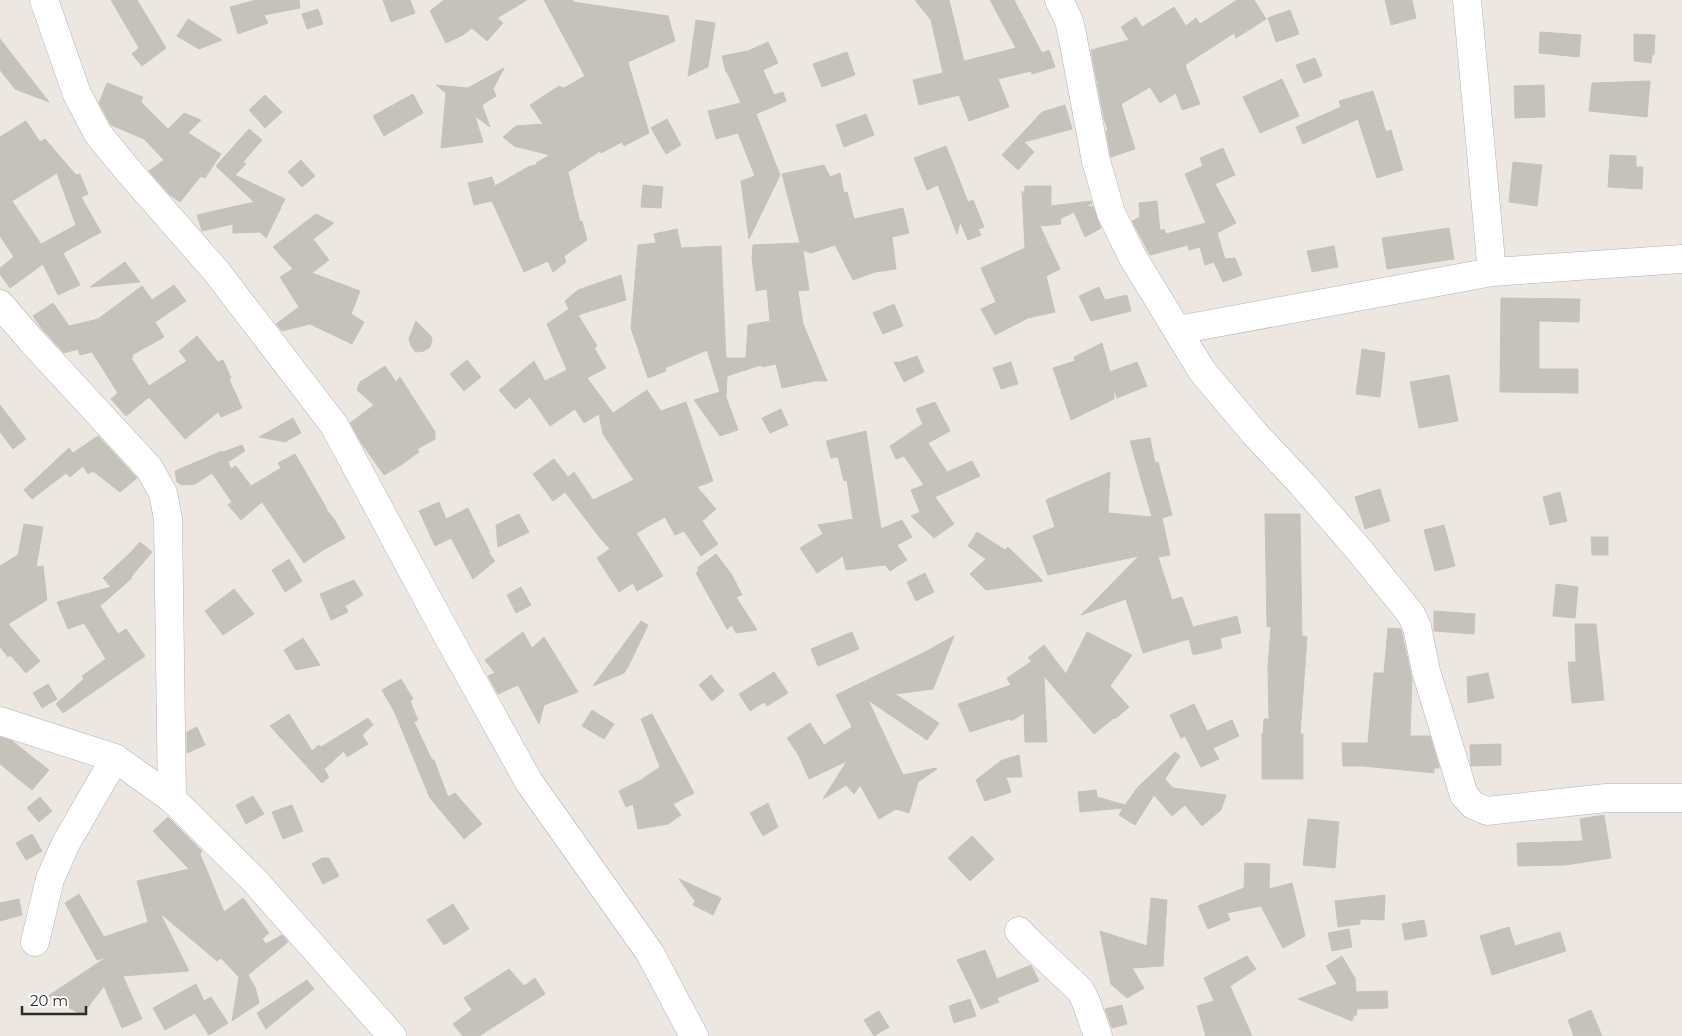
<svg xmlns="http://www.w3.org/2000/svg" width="1682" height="1036" font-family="Montserrat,sans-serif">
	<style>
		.building { fill: #c5c1bb; stroke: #c8c3ba; fill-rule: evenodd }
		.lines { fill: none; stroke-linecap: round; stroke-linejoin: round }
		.minor-casing { stroke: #b0b2bb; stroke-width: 29 }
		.minor { stroke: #fff; stroke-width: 28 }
	</style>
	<rect width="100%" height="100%" fill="#ece7e0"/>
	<!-- building -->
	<path class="building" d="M111,0H137L166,48L142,66L132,54L139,48Z
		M256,0H299L300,8L264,15L268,23L238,34L230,7Z
		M383,0H410L415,13L391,22Z
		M444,0H527L497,18L503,23L487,41L472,28L463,35L446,43L430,11Z
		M544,0H573V2L668,16L675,41L628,62L649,133L624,146L622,142L601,153L600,151L568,172L580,222L582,221L587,240L564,256L566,262L553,272L548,261L524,272L492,201L474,205L468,183L492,177L495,186L528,167L538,164L536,163L550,155L514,146L503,137L516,126L543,124L530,105L559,86L564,88L585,76Z
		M915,0H949L964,61L1016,48L990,0H1014L1042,53L1049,50L1055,67L1032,74L1031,71L998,79L1009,107L969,121L959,95L919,105L913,80L943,73L931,20Z
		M1237,0H1254L1266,19L1236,38L1234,33L1185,65L1200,104L1182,110L1176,93L1160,103L1150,87L1121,104L1135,149L1111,157L1106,131L1108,130L1104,119L1091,50L1129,40L1121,27L1136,17L1142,27L1174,7L1186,26L1196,18L1200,24Z
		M1385,0H1412L1416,18L1391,25Z
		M318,9L323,24L307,29L302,14Z
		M1290,10L1299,34L1276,42L1268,18Z
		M188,19L222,40L199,49L177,36Z
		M696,20L715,23L708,67L688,76Z
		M1540,32L1581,35L1579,57L1539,53Z
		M1634,34L1655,35L1654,55H1652L1651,63L1634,61Z
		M0,39L49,102L15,89L0,70Z
		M768,42L778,63L763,70L774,95L783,92L786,101L756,114L780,175L749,239L741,181L755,176L738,133L716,139L708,111L741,103L727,72H726L722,56L748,51Z
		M847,52L855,75L822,87L813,64Z
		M1315,58L1322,76L1304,83L1296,65Z
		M504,68L493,89L496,96L482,105L490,127L475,116L483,142L441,148L446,93L436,85L468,88Z
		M1282,79L1299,116L1260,133L1243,97Z
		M1650,81L1647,117L1589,111L1592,83Z
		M107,83L143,97L141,102L168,129L184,113L201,120L188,133L221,154L205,178L201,176L180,202L169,194L149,171L164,160L144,139L111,125L99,103Z
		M1544,85L1545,117L1515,118L1514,86Z
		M1373,91L1386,132L1391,130L1403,170L1377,178L1358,119L1303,144L1296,127L1341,107L1339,101Z
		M413,94L423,113L384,136L373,116Z
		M265,95L282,112L265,128L249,110Z
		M1065,105L1072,129L1024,142L1034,152L1018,170L1002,155L1042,112Z
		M866,114L874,135L844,147L836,125Z
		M667,119L681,145L666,154L651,128Z
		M26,121L40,142L45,139L76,175L80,174L88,194L81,197L101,232L63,253L80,285L58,295L43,264L10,288L0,274V268L14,257L0,236V137ZM57,173L76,225L41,244L12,201Z
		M249,129L262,140L243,162L246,164L235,175L285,199L266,238L260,232L233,233V224L202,231L197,215L254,202L216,166Z
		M946,146L968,202L973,200L984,227L978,229L981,235L968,240L960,222L957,234L938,185L927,190L914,158Z
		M1223,148L1235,175L1215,184L1236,223L1217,233L1225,259L1235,258L1242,275L1223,282L1214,262L1205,265L1200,247L1189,250L1188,245L1150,255L1132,221L1140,217L1139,203L1157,201L1160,231L1164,229L1166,234L1206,223L1185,174L1203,166L1200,158Z
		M1610,155L1636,156V167H1643L1642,189L1608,187Z
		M301,160L315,176L302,187L288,172Z
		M1513,162L1542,165L1537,206L1509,202Z
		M824,165L830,177L840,173L844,193L847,192L854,219L903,208L909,233L892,237L896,269L875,272L853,280L835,245L811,253L803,250L809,290L798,291L803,324L827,381H815L782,388L776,364L762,367L761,365L727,376L726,397L738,430L720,436L694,400L720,392L707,350L665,368L666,371L648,378L631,328L638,245L656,243L654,234L677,229L681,248L721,246L726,358H746L748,325L770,321L767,289L756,291L752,258L753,245L800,243L782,174Z
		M643,185L663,187L661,208L641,207Z
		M1025,186H1051V206L1091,201L1092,203L1085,207L1093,206L1101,228L1085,237L1074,212L1060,219L1061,224L1040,226L1060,269L1046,276L1055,312L1028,318L995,335L981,309L996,302L981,268L1025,248L1022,191L1024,195Z
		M316,214L334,223L313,239L329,260L312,273L360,291L351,314L364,322L352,344L310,324L282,331L276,324L299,307L280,277L293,269L273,247Z
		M1449,228L1454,259L1387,269L1382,238Z
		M1334,246L1338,267L1312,272L1307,251Z
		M125,262L140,282L90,287Z
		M621,275L626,300L578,315L597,346L594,348L606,368L587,378L613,413L647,390L661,411L686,402L713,481L697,487L716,509L702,521L718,544L701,556L684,531L675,535L665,517L636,533L663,576L637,591L633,583L619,592L597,558L610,549L600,538L565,492L553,501L533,474L554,459L568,477L574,472L593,500L634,480L603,434L599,414L584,423L575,409L550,426L530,397L515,409L499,390L534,361L545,381L567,370L547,324L569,309L565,301L578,290Z
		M174,285L186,301L155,322L164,337L132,355L133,357L131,358L149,386L187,361L179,351L197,336L218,362L223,360L231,378L229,379L242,408L221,417L218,412L185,439L149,397L126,416L111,399L118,393L92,352L80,355L78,349L64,353L43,330L33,316L53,303L69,326L98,319L142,286L152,300Z
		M1099,287L1105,300L1127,295L1131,311L1091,321L1079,296Z
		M1501,298L1580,299L1579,322L1539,321V369H1578V393L1500,392Z
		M894,304L903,326L883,334L873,313Z
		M416,321L431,336L432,340L430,347L424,351L416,352L411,346L409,339Z
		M1102,343L1110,372L1137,362L1147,386L1117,398L1114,388V399L1071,420L1053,368L1075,361L1074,357Z
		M1362,349L1385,353L1380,397L1356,394Z
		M917,356L924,372L904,382L894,362H900Z
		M467,360L481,377L464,391L450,374Z
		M1011,362L1018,384L1001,389L993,368Z
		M385,366L396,382L400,377L435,432V439L417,449L419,452L398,467L384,475L362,444L350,423L374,405L357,390L360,382Z
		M1449,375L1458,421L1419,428L1410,382Z
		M935,402L950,431L928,443L947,472L972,461L980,476L935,497L954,524L934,538L911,516L920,512L911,490L924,485L904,456L896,459L890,446L923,424L916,409Z
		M0,405L26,439L13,449L0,432Z
		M781,409L788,425L770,433L762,418Z
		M293,418L301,433L285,442L259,437Z
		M866,431L881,529L902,520L912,537L897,545L907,560L890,571L885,565L846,570L843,556L817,573L800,548L823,534L818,525L853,519L847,480L844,481L838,457L831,458L826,441Z
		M98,436L137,478L120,492L93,471L88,474L83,466L70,477L66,473L32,499L24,490L69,448L73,453Z
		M1150,438L1155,463L1158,462L1172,515L1162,518L1170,555L1158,557L1172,600L1182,597L1193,627L1237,616L1241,633L1220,638L1222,648L1193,655L1189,639L1143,653L1126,599L1081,615L1139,556L1048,575L1033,536L1055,527L1046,500L1110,472L1108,513L1152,517L1130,441Z
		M242,445L245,451L228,462L231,469L236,466L251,486L281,468L278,463L295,454L327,509H326L334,519L345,538L323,550L304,563L262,502L241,520L228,505L232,502L212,473L195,484L182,485L177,482L175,471L222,451L223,452Z
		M1380,489L1390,521L1365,529L1355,497Z
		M1560,492L1567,521L1550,525L1543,497Z
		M439,502L446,519L468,508L490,552H488L495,561L473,579L451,538L435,546L421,515L419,511Z
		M519,514L529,532L498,547L496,525Z
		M1265,514H1300L1302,636L1307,637L1300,734H1303V779H1262V734H1263L1264,719H1269L1268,668L1271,626L1267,627Z
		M24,524L43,527L36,567L43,566L47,600L8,624L40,661L26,673L10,655L8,657L0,647V566L18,555Z
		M1444,525L1455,566L1435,571L1424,530Z
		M977,532L1005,550L1008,547L1043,581L986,590L970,574L986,559L968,546Z
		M1591,537H1608V555H1592Z
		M140,542L152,552L131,577L132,578L100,606L118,634L126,629L145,656L63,713L56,704L84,679L82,676L106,659L84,623L68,629L57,602L111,587L103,578L129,554Z
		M716,554L732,575L742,595L736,597L757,630L736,633L732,625L727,629L696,573L699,570L697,568Z
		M289,559L302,581L285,592L272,570Z
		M925,573L934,592L916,601L907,582Z
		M354,580L363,595L345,606L348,612L331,620L320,594Z
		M1556,584L1578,587L1575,618L1553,616Z
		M521,587L531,605L516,613L507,595Z
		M234,589L254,614L223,635L205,611Z
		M1434,611L1475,614L1474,634L1434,631Z
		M641,621L648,625L628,667L624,673L593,686Z
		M1575,624H1596L1604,700L1572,703L1568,662H1576Z
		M1388,628L1401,629L1412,679L1410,736H1430L1439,766V768H1434V773L1363,766H1343L1342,743H1368L1374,673H1384Z
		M523,632L532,648L544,637L578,692L544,705L539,724L518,685L498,694L488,676L495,673L485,660Z
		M852,632L859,649L818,666L811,649Z
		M1087,632L1132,655L1110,686L1129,707L1115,719L1114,718L1094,734L1044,676L1047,742H1025L1024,713L1011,721L1010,719L970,732L958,704L1011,685L1007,678L1032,661L1028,658L1044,645L1066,674Z
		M954,636L933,689L895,694L939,723L927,740L868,700L903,775L936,768L937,769L918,782L909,813L896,809L879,819L860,785L854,794L846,785L823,799L847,761L809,779L799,756L787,738L810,723L824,745L852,727L836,695L923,653Z
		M303,638L320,665L296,670L284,650Z
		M774,672L788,693L767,706L764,702L750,711L739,694Z
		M1488,673L1494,698L1468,703L1467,677Z
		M711,675L724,691L712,701L699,685Z
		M401,679L413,699L410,701L418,720L414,722L432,760H434L448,797L455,793L482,824L464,839L430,798L395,713L382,690Z
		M48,684L57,699L42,708L33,693Z
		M1194,704L1207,731L1232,720L1239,736L1213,748L1219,759L1201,767L1185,736L1181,738L1170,715Z
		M592,710L614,724L604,739L582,726Z
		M289,714L312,751L319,745L321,747L368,718L373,725L362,735L368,744L347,757L344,751L324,769L329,777L322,783L270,726Z
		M652,714L694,793L673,804L681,815L668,824L638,829L633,804L626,807L619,791L641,780L660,767L641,719Z
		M197,727L205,745L187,753V732Z
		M0,737L12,741L49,770L32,790L0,764Z
		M1501,744V765L1471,766L1470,745Z
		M1175,752L1180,756L1165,779L1173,788L1226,795L1221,810L1202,826L1185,805L1172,816L1154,795L1135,825L1119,815L1123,808L1080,812L1078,792L1096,790L1097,797L1125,805L1138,787Z
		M1019,755L1022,777H1006L1011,792L985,801L976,780L1002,760Z
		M253,796L264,814L246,824L236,805Z
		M40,797L52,811L39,822L27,808Z
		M768,803L778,827L763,836L750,813Z
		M292,805L303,831L283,839L272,812Z
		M1604,815L1611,858L1565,865L1518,866L1517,843L1583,841L1580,819Z
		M168,817L202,851L200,854L224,912L243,898L269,933L262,939L266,944L282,935L288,942L248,975L255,987L259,1003L232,1021L239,977L221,958L217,961L160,913L189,971L123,976L142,1019L122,1028L104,986L82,1015L48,996L107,957L97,960L65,903L79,894L104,937L148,922L137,881L189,869L153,831Z
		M1308,819L1339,822L1335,868L1303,865Z
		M32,834L42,851L26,860L16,843Z
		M972,836L994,859L970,881L948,858Z
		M322,858H329L339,876L323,884L312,864Z
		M1245,863L1270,864L1269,889L1292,883L1305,936L1283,948L1261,906L1227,913L1230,920L1208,929L1198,906L1244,888Z
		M679,879L721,898L713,915L693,905L695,901Z
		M1385,895L1384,920L1360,919V924L1338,927L1335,901Z
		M1151,898L1167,900L1163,966L1132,968L1144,988L1127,998L1111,984L1100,931L1147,946Z
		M19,899L22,915L0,921V903Z
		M453,904L469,929L444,945L427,920Z
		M1424,920L1427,936L1405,940L1402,924Z
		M1509,927L1515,946L1560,932L1566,951L1492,975L1480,936Z
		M1349,929L1352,947L1332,951L1328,933Z
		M985,950L997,979L1031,965L1039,981L997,998L999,1002L981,1009L957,960Z
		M1247,956L1256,969L1230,986L1252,1036H1206L1197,1006L1214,1001L1204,978Z
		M1342,956L1354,977H1355L1356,992L1387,991L1388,1008L1357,1009L1356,1016L1355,1013L1352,1021L1298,999L1337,984L1326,966Z
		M509,969L524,986L535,978L545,994L479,1036H463L453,1024L472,1010L464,998Z
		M307,980L314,989L266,1029L257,1013Z
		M196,984L204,1001L211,997L228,1023L209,1035L195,1013L165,1030L153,1008Z
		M970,999L976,1016L954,1023L949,1006Z
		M1122,1005L1127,1024L1112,1028L1105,1009Z
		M1591,1010L1602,1036H1574L1568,1020Z
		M879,1011L889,1027L874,1036L864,1020Z"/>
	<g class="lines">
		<!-- minor casing -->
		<g class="minor-casing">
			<path id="minor" d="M44,0L77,94L98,134L131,174L216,271L334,425L441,624L529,782L650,953L694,1036
				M1059,0L1069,21L1072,34L1096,161L1111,213L1132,256L1202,371L1255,434L1302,484L1360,551L1411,614L1417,627L1426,671L1464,795L1473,805L1487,811L1606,798H1682
				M1467,0L1492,272
				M0,304L30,339L149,468L163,493L168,519L172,799L254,880L392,1036
				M1178,330L1492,272L1682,259
				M0,721L115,758L172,799
				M1019,931L1028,941L1080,990L1086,1002L1098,1036
				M35,942L50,879L66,843L115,758"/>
		</g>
		<!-- minor -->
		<use href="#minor" class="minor"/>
	</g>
	<!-- scale -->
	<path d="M22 1006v8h64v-8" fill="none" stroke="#2c2c2c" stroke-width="2.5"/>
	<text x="30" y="1006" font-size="15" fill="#2c2c2c" stroke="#ffffff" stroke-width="4" paint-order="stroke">20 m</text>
</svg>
